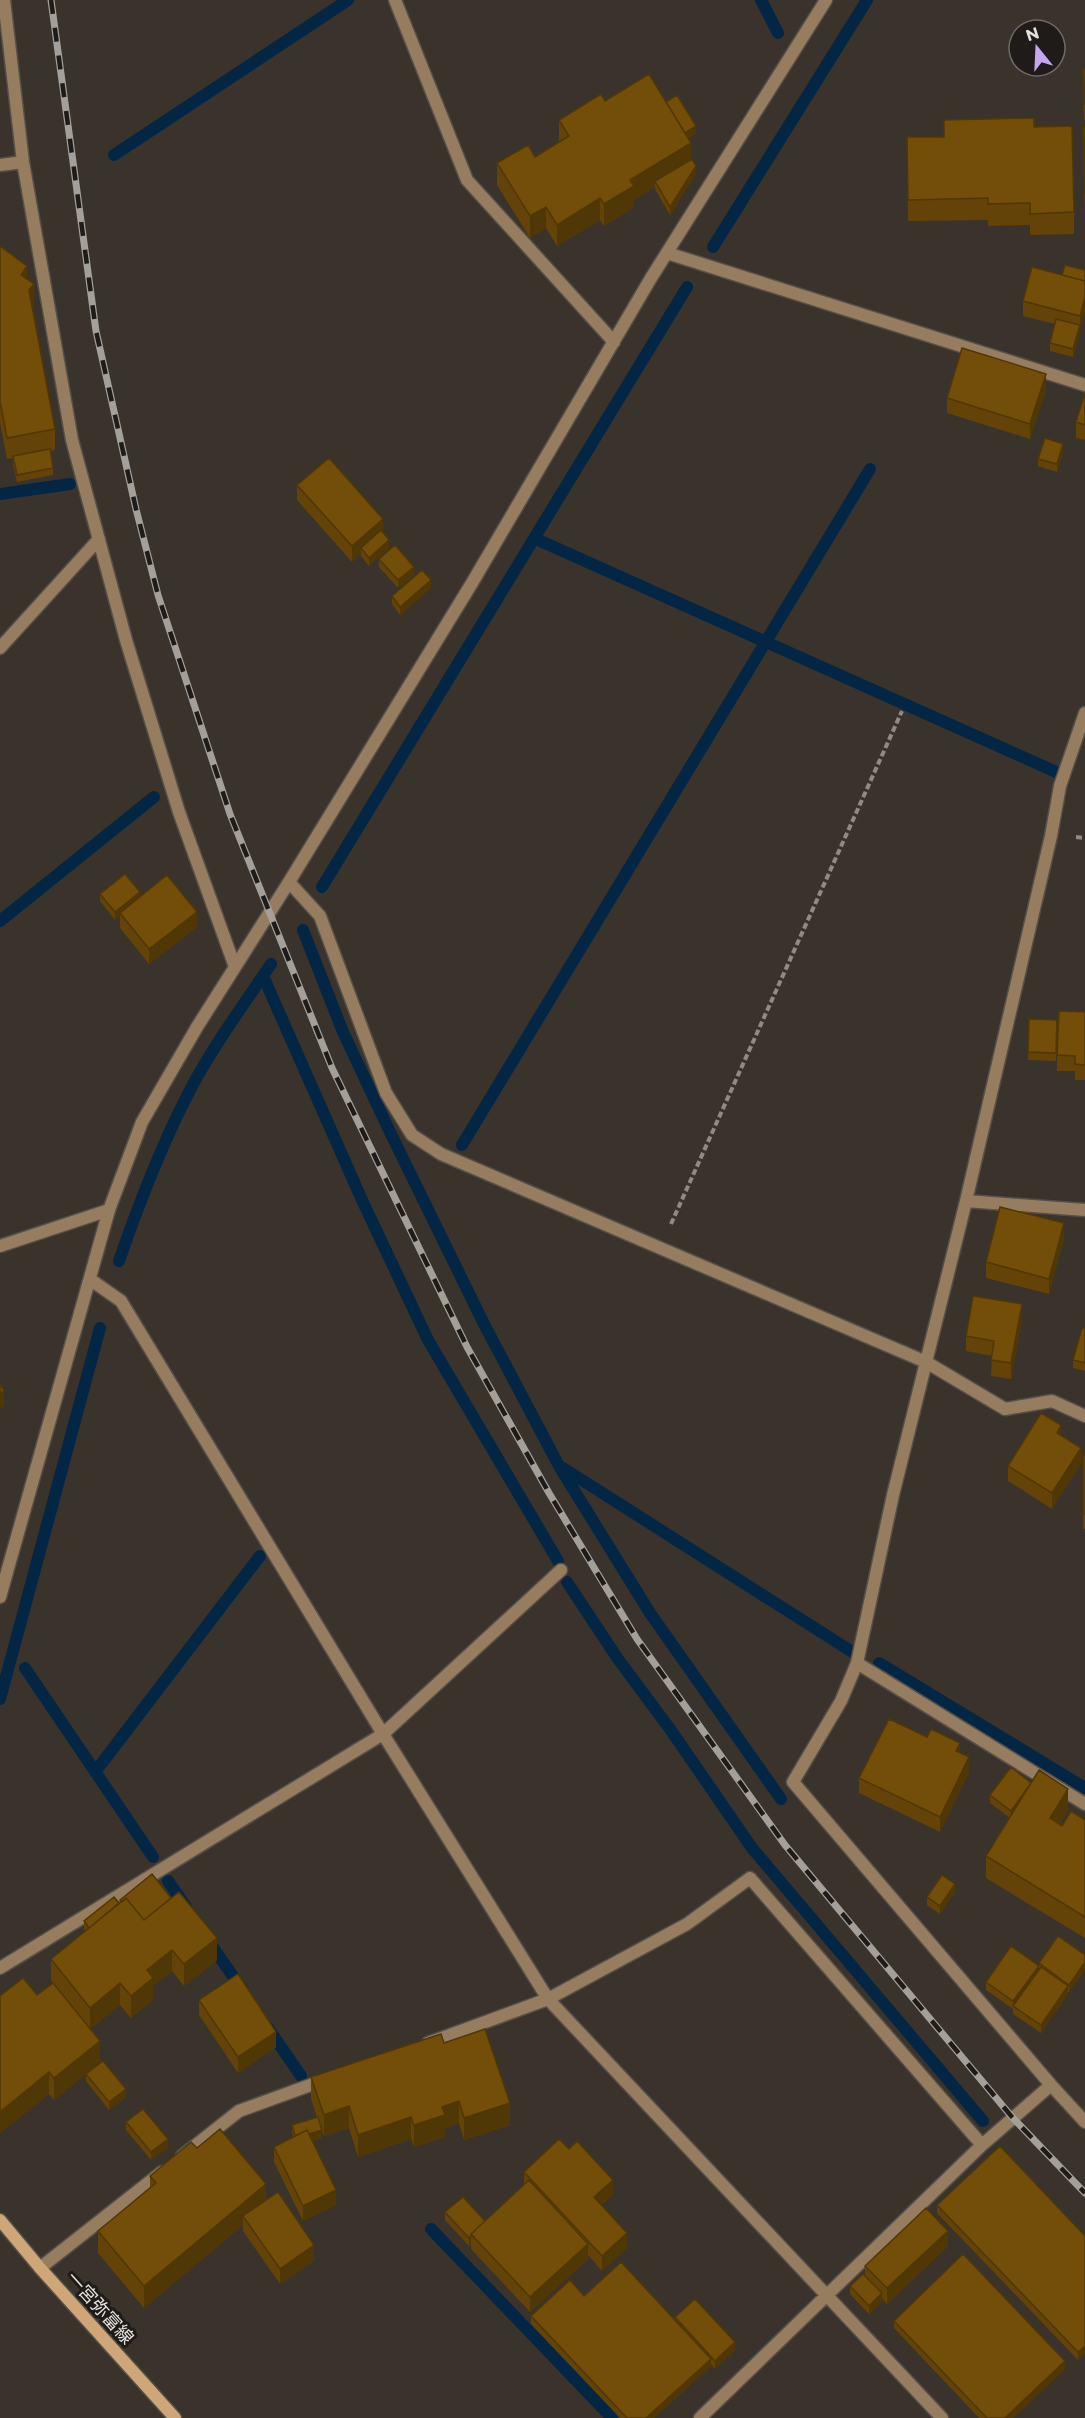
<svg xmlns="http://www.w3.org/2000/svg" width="1085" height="2418" font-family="Montserrat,'Noto Sans JP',sans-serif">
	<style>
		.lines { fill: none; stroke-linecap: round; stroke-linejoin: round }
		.stream { stroke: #042645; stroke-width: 12 }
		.minor-casing { stroke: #554f48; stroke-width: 15 }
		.secondary-casing { stroke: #554f48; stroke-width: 15 }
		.path { stroke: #8e8a84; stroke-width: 4; stroke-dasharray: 6 3; stroke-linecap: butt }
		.minor { stroke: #967d60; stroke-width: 12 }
		.secondary { stroke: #cea677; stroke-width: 12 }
		.rail-casing { stroke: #a39f99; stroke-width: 7 }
		.rail { stroke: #1e1b18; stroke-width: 4.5; stroke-dasharray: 14; stroke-linecap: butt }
		.wall { fill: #634307 }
		.shaded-wall { fill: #503706 }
		.building { fill: #734e08; stroke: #503706; stroke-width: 1.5 }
		.labels { text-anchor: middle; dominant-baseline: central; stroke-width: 6; stroke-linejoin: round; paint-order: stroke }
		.street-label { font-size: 18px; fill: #e5e2dd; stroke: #1e1b18 }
	</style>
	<rect width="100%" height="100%" fill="#39332c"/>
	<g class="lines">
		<!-- stream -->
		<path class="stream" d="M761,0L778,33
			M114,155L348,0
			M713,247L867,0
			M0,494L70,484
			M536,539L1063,775
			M322,887L687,287
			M0,921L154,797
			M303,930L343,1032L389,1130L484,1324L559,1466L650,1613L781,1799
			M263,976L362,1200L428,1340L558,1561
			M462,1145L870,469
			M119,1261C139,1203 161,1146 189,1092C211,1049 244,1004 271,964
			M563,1468L854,1653
			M567,1582L618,1659L670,1729L752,1848L983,2121
			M879,1663L1085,1788
			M25,1668L153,1857
			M0,1699L100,1328
			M95,1772L260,1556
			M168,1881L186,1907
			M207,1939L242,1989
			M268,2028L301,2076
			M431,2229L612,2418"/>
		<!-- minor casing -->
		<g class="minor-casing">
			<path id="minor" d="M4,0L23,162L72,440L126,640L179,812L235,967
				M395,0L467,180L614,342
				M0,165L23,162
				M667,253L1085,385
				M0,648L99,539
				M1085,713L1060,786L1051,836L966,1201L893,1495L857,1663L841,1701L793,1782L1051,2085L1085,2122
				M289,882L320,916L386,1093L412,1135L441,1154L926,1362L1005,1409L1052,1401L1085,1416
				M966,1201L1085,1210
				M0,1246L109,1210
				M91,1280L121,1301L383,1734L548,1999L942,2418
				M0,1597L109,1210L142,1122L197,1027L289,882L472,583L651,278L826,0
				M857,1663L1085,1804
				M0,1968L383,1734L561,1570
				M428,2043L548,1999L687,1924L750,1878L982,2145
				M182,2156L239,2111L327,2079
				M40,2268L162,2172
				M700,2418L982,2145L1051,2085"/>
		</g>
		<!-- secondary casing -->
		<g class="secondary-casing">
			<path id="secondary" d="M0,2220L40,2268L175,2418"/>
		</g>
		<!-- path -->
		<path class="path" d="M1076,837L1085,838
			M671,1224L902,711"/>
		<!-- minor -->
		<use href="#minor" class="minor"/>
		<!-- secondary -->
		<use href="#secondary" class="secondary"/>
		<!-- rail casing -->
		<g class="rail-casing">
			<path id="rail" d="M51,0L96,331L136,509L158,595L230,814L332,1068L467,1347L549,1493L637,1639L785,1845L1012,2117L1085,2193"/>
		</g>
		<!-- rail -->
		<use href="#rail" class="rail"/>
	</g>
	<!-- wall -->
	<path class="wall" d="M1085,69V120H1084L1083,84Z
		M605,101L696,134L688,138L691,159L696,174L670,215L655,189V187L634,200V207L604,226L600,220L557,246L546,228L530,238L497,185V163L535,157L559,142V120Z
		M1034,127L1074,212V234L1030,235V225L988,226V220L908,221L907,137H944Z
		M1085,127V216L1083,149Z
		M0,246L27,279L34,306L32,307L55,429V450L50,451L53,468V475L17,482L13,464V458L7,459L0,423Z
		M1023,301L1085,312L1073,357L1050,351V343L1055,324L1023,316Z
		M1046,390L1030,439L947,413V398Z
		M1085,393V440L1076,438V422Z
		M1063,452L1057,472L1038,466V459Z
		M297,485L383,533L389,548L369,566L361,556V554L352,562L297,500Z
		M379,559L414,575L398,588L379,567Z
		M431,588L400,615L392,604V596Z
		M100,894L140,897L197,927L149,964L120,928V916L115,920L100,901Z
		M1085,1012V1080H1075V1071H1057V1055Z
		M1029,1019L1057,1020L1056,1061L1028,1060Z
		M1064,1238L1049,1294L986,1278V1262Z
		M1022,1320L1011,1379L991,1376L992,1356L966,1351V1336Z
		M1085,1329V1371L1073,1368V1360Z
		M1061,1436L1081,1463L1052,1509L1008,1481V1466Z
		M1083,1455H1085V1529H1083Z
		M960,1753L969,1772L940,1832L859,1793V1778Z
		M990,1795L1068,1810L1060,1824L1062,1826L1085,1820V1938L986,1878V1856L1010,1818L990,1803Z
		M955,1892L940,1914L927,1905V1897Z
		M120,1900L217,1960L184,1986L172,1971L153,1986V2000L131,2018L120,2005L90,2029L100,2063L126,2097L109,2110L86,2081V2074L54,2100L49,2094L0,2133V1996L37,1995L53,1983L51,1980V1959L85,1931L84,1929V1921L119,1903Z
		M1085,1955L1069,1992H1068V1994L1041,2033L1013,2014V2009L986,1990V1982L1039,1971V1963Z
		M199,2000L276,2047L238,2073L199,2015Z
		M444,2043L510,2125L464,2140L459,2123L445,2128V2137L414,2147L411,2139L358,2157L349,2128L324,2136L322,2131V2138L312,2141L336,2205L303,2221L274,2162V2147L293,2137L292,2133V2125L317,2117L311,2099V2077Z
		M126,2122L168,2147L151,2160L126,2130Z
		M197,2148L266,2200L314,2261L280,2284L243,2231V2225L144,2308L98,2253V2231L150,2187V2176Z
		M524,2172L613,2195L601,2205L627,2248L602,2271L588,2255V2259L530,2312L471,2249V2244L469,2246L445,2220V2212L485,2221L524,2184Z
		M937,2205L1085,2236L1078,2360L937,2213Z
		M948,2246L887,2304L882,2298V2301L869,2314L850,2294V2286L865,2276V2266Z
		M584,2296L675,2320V2317L735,2350L715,2369L711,2364V2366L654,2418H620L531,2324V2316Z
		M894,2321L1065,2369L1013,2418H979L894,2328Z"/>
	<!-- shaded-wall -->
	<path class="shaded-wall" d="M696,126V134L681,143V135Z
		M691,143V165L655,181V187L634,200V207L604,226V204L630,180Z
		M696,166V174L670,215V207Z
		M600,198V220L557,246V225Z
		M546,207V228L530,238V216Z
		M27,266V288L21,275Z
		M34,284V306L29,311V290Z
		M1085,297V312L1080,331V316Z
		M1080,325V333L1073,357V349Z
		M1046,374V390L1030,439V424Z
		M1063,444V452L1057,472V464Z
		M383,519V535L361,548V554L352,562V546Z
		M389,540V548L369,566V558Z
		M414,567V575L398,588V580Z
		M431,580V588L400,615V607Z
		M140,892V900L120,913V916L115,920V912Z
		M197,912V927L149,964V949Z
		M1064,1223V1238L1049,1294V1279Z
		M1022,1304V1320L1011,1379V1363Z
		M4,1391V1406L0,1408V1393Z
		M1061,1425V1440L1057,1433Z
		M1081,1448V1463L1052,1509V1493Z
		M960,1743V1759L956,1751Z
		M969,1757V1772L940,1832V1817Z
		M1032,1783L1011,1819V1811Z
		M1068,1789V1810L1050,1840V1818Z
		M955,1884V1892L940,1914V1906Z
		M217,1938V1960L184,1986V1964Z
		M172,1950V1971L153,1986V2000L131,2018V1996L147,1970Z
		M1085,1962V1970L1069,1992V1985Z
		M1039,1966V1974L1013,2006V2009V2001Z
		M120,1983V2005L90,2029V2008Z
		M1068,1986V1994L1041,2033V2025Z
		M276,2032V2047L238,2073V2057Z
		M100,2041V2063L54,2100V2078Z
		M49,2072V2094L0,2133V2112Z
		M126,2089V2097L109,2110V2102Z
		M459,2101V2123L445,2128V2137L414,2147V2125L442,2107Z
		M510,2103V2125L464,2140V2118Z
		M349,2106V2128L324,2136V2115Z
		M411,2117V2139L358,2157V2135Z
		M322,2130V2138L296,2146V2138Z
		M168,2139V2147L151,2160V2152Z
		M613,2180V2195L594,2212V2197Z
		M266,2184V2206L243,2216V2225L144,2308V2286Z
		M336,2190V2205L303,2221V2206Z
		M948,2231V2246L887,2304V2288Z
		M627,2233V2248L602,2271V2256Z
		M471,2236V2244L469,2246V2238Z
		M588,2244V2259L530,2312V2297Z
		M314,2245V2261L280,2284V2269Z
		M882,2293V2301L869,2314V2306Z
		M735,2342V2350L715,2369V2361Z
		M1085,2346V2354L1078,2360V2352Z
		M711,2359V2366L654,2418H646Z
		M1065,2361V2369L1013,2418H1005Z"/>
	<!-- building -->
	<path class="building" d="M1083,69H1085V104H1084Z
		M649,74L691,143L630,180L634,186L604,204L600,198L557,225L546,207L530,216L497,163L528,145L535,157L569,136L559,120L601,94L605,101Z
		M677,95L696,126L685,133L666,102Z
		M1034,118V127L1072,126L1074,212L1030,214V203L988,204V198L908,200L907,137H944V120Z
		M1083,127H1085V195Z
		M692,159L696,166L670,207L655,181Z
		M0,246L27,266L21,275L34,284L29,290L55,429L7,438L0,401Z
		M1065,265L1085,270V281L1062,275Z
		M1032,267L1085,281V297L1080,316L1023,301Z
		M1056,319L1080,325L1073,349L1050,343Z
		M962,348L1046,374L1030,424L947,398Z
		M1085,393V425L1076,422Z
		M1045,438L1063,444L1057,464L1038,459Z
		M50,449L53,468L17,475L13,456Z
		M329,458L383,519L352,546L297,485Z
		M381,530L389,540L369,558L361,548Z
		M395,545L414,567L398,580L379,559Z
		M422,570L431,580L400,607L392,596Z
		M125,874L140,892L115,912L100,894Z
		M167,875L197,912L149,949L120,913Z
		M1059,1011L1085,1012V1065L1075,1064V1056L1057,1055Z
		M1029,1019L1057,1020L1056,1053L1028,1052Z
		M1000,1207L1064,1223L1049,1279L986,1262Z
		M973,1296L1022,1304L1011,1363L991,1360L994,1341L966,1336Z
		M1082,1328L1085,1329V1363L1073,1360Z
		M0,1384L4,1391L0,1393Z
		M1041,1413L1061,1425L1057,1433L1081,1448L1052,1493L1008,1466Z
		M1083,1455H1085V1514H1083Z
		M889,1719L927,1737L931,1729L960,1743L956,1751L969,1757L940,1817L859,1778Z
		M1011,1767L1031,1783L1011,1811L990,1795Z
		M1039,1770L1068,1789L1050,1818L1062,1826L1071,1811L1085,1820V1917L986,1856Z
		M152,1874L171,1898L144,1920L126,1898L122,1902L120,1900Z
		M942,1875L955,1884L940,1906L927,1897Z
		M179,1892L217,1938L184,1964L172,1950L147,1970L153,1978L131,1996L120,1983L90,2008L51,1959L126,1898L144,1920Z
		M114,1897L119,1903L89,1928L84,1921Z
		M1058,1936L1085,1955V1962L1069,1985L1039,1963Z
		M1011,1946L1039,1966L1013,2001L986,1982Z
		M1041,1967L1068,1986L1041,2025L1013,2006Z
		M238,1974L276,2032L238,2057L199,2000Z
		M23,1978L37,1995L53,1983L100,2041L54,2078L49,2072L0,2112V1996Z
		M485,2029L510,2103L464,2118L459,2101L442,2107L445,2115L414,2125L411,2117L358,2135L349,2106L324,2115L311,2077L441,2034L444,2043Z
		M103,2061L126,2089L109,2102L86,2074Z
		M143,2109L168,2139L151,2152L126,2122Z
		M318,2117L322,2130L309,2134L307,2130L295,2136L292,2125Z
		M220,2129L266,2184L144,2286L98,2231L156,2183L150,2176L191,2142L197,2148Z
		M307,2130L336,2190L303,2206L274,2147Z
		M559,2139L569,2149L577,2141L613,2180L594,2197L627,2233L602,2256L524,2172Z
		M1000,2146L1085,2236V2346L1078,2352L937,2205Z
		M529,2180L588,2244L530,2297L471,2234Z
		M278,2192L314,2245L280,2269L243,2216Z
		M463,2197L485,2221L471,2234V2236L469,2238L445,2212Z
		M926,2208L948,2231L887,2288L865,2266Z
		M963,2254L1065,2361L1005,2418H987L894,2321Z
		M621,2262L711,2359L646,2418H627L531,2316L570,2280L584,2296Z
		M863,2274L882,2293L869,2306L850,2286Z
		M695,2299L735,2342L715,2361L675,2317Z"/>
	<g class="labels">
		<!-- street labels -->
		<g class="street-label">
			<text transform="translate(100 2308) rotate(48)">一宮弥富線</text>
		</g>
	</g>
	<!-- north arrow -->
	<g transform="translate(1037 48) rotate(342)"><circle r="28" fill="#1e1b18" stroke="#6e6b67" stroke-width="1.5"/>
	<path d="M0-4.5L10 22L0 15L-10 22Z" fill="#c3a7f2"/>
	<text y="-9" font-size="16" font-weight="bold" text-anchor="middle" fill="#e5e2dd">N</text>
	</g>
</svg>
